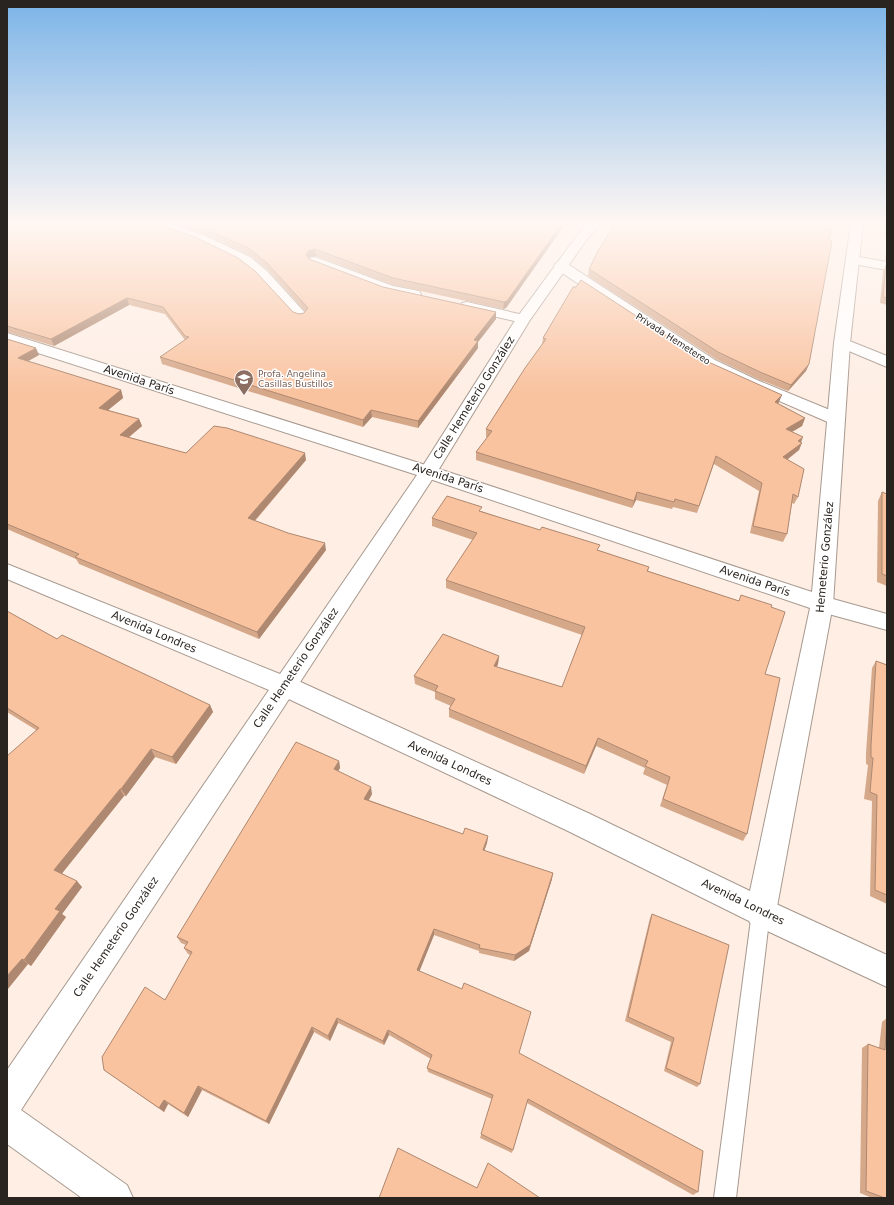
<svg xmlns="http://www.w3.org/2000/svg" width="894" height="1205" font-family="'DejaVu Sans',sans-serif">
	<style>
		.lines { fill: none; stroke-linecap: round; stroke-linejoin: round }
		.service-casing { stroke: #a7998f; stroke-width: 2 }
		.minor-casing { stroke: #a7998f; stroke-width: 2 }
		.tertiary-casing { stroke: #a7998f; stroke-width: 2 }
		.secondary-casing { stroke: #a7998f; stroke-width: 2 }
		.service { fill: #fff; fill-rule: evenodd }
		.minor { fill: #fff; fill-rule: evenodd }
		.tertiary { fill: #fff; fill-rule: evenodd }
		.secondary { fill: #fff; fill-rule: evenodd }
		.wall { fill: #d6a88a }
		.shaded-wall { fill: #ae8870 }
		.building { fill: #f9c3a0; stroke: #ae8870 }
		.labels { text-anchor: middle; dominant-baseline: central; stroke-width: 3; stroke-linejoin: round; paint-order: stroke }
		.far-street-label { font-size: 9px; fill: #2a2420; stroke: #fff }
		.far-education-label { font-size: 9px; fill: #785e54; stroke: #fff; text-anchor: start }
		.street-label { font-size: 11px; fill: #2a2420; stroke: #fff }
	</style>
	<rect width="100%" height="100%" fill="#feeee4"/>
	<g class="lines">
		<!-- service casing -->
		<g class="service-casing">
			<path id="service" d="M761,903L767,906L770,912L736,1198H714L752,912L755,906Z"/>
		</g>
		<!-- minor casing -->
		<g class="minor-casing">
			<path id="minor" d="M158,223H172L179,227L203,235L250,257L267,271L307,315L305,318L300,319L295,318L257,277L240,263L195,241L171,233Z
				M853,256L887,262V270L848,263L846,260L848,257Z
				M315,257L393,286L419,291L421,294L419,297L414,298L384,292L310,264L308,261L310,258Z
				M561,262L566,263L715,360L757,380L842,415L845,419L842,423L836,424L830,423L745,386L703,366L556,269L554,266L556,263Z
				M467,302L528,316L530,319L528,322L523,323L462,309L460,306L462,303Z
				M842,338L887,356V367L837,346L834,343L837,340Z
				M822,596L887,614V630L814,610L811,604L814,598Z
				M761,897L887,955V987L750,923L746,912L750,901Z"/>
		</g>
		<!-- tertiary casing -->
		<g class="tertiary-casing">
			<path id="tertiary" d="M588,223H601L587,239L530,320L439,469L812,592L834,343L851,223H863L850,343L833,604L776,912L772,923L761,927L568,831L276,693L273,686L276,679L285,676L294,679L588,813L750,891L810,608L421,476L419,472L516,319L579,233Z"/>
		</g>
		<!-- secondary casing -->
		<g class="secondary-casing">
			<path id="secondary" d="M7,333L435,468L437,472L21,1110L127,1185L133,1198H82L7,1144V1070L269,690L7,579V564L280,674L417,475L7,343Z"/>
		</g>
		<!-- service -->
		<use href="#service" class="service"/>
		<!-- minor -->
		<use href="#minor" class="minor"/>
		<!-- tertiary -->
		<use href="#tertiary" class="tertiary"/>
		<!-- secondary -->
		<use href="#secondary" class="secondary"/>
	</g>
	<!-- wall -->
	<path class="wall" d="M7,223L169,228L293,312L299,314L304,313L305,311L268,270L251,256L204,234L176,223H566L506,308L503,309L393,285L316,256L309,257V259L383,287L496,312V319L478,342V348L418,428L372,417L363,427L162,364L160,357L185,340L165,314L129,305L54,346L7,332Z
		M883,223H887V237L884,236L885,230H883Z
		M829,240L809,364L806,371L788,391L758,379L716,359L588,276L589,269Z
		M887,246V261L885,260Z
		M886,265H887V305L880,303L883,271Z
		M543,338L704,360L779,402L778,404L805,418L802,426L792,432L801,442L799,450L787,460L798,497L794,504L792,503L787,534L783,542L750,533L759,491L714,464L697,513L673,507L672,509L636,500L632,508L476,460V452L488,437H486V429L542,345Z
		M7,339L39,355L28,361L121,390L123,398L108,410L139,419L142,426L129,437L186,453L306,460L255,521L326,550L259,639L79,564L76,559L7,529Z
		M882,492L887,494V586L877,582L878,501Z
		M481,511L649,567L648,571L739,601L771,607L765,674L747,834L743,841L660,806L667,785L643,774L645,768L596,746L584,774L449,717V709L451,706L435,699V692L415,684L414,676L499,656L498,664L497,667L562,687L582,635L446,588V580L473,540L432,526V518Z
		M7,611L57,639L210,705L213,712L176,764L155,757L126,796H124L62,873L82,887L62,914L66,917L31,966L28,964L7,990L36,730L7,712Z
		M876,661L887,665V904L870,896L872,801L864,799L868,765L866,764V753L872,668Z
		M339,761L340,768L338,771L372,794L369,800L463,834L488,836L487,843L484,851L552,879L529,951L514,961L479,953V951L434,935L419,971L519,1053L698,1192L693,1195L527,1103L512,1153L480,1138L492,1099L428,1072L427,1068L431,1059L389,1035L384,1045L338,1023L330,1041L314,1032L269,1124L202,1090L188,1117L168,1104L164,1112L104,1070L165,1000L191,955L188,954L184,948L186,945L181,943L177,937Z
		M652,914L700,1084L697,1087L664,1071L671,1042L625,1021L650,918Z
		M887,1018V1198H872L860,1193L862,1048L868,1044L879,1048L882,1022Z"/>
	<!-- shaded-wall -->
	<path class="shaded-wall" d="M562,223H566L506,308L503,309L504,302Z
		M315,249L316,256L309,257L307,262L306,255L308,251Z
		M127,298L129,305L54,346L51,339Z
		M496,312V319L478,342V348L418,428V421L474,340Z
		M36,348L39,355L21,365L18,358Z
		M809,364L806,371L788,391L791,385Z
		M121,390L123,398L102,415L99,408Z
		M782,395L779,402L773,410L775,402Z
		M371,410L372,417L363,427V420Z
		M805,418L802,426L783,437L786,429Z
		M139,419L142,426L123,442L120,435Z
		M803,437L800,445L802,443L799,450L780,465L783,457L798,441Z
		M305,453L306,460L250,526L248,518Z
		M637,492L636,500L632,508L634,501Z
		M325,543L326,550L259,639L257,632Z
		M499,656L498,664L493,674L494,666Z
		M210,705L213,712L176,764L172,757Z
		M598,738L596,746L584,774L586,766Z
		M151,749L155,757L126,796L121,789Z
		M339,761L340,768L335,776L334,769Z
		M371,787L372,794L365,806L364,799Z
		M120,789L124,796L60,876L54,870Z
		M488,836L487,843L482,857L483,850Z
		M553,873L552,879L529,951L514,961L515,955Z
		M77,881L82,887L62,914L66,917L31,966L24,960L55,909Z
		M434,929V935L418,975L417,970Z
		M22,959L28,964L7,990V976Z
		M337,1018L338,1023L330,1041L328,1036Z
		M312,1027L314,1032L269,1124L266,1121Z
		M388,1030L389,1035L384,1045L383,1041Z
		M198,1086L202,1090L188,1117L184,1113Z
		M164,1100L168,1104L164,1112L159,1108Z"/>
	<!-- building -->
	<path class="building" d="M7,223H162L169,228L193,236L238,258L255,271L293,312L299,314L304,313L308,308L267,263L250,249L202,227L191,223H562L507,301L504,302L393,278L315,249L308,251L306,255L309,259L383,287L496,312L474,340L478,341L418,421L371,410L363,420L160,357L189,337L185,336L163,307L127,298L51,339L7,326Z
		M615,223H833L829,240L832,241L809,364L791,385L760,372L718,352L589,269L598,251Z
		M885,223H887V231H886L887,225L885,224Z
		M886,265H887V298L883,297Z
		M581,280L704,360L782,395L775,402L805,418L786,429L803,437L798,441L802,443L783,457L804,469L798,497L793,494L787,534L753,526L762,483L716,456L699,506L675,499L674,502L637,492L634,501L476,452L492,431L486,429L525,368L546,339L543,338L573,287H576Z
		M7,339L36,348L18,358L121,390L99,408L139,419L120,435L186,453L214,426L227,428L305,453L248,518L288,533L325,543L257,632L75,557L79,554L7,524Z
		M882,492L887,494V576L882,574Z
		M447,496L482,507L479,511L540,530L542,527L600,545L597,550L649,567L647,571L739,601L741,595L772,605L771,607L785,612L765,674L780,678L747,834L663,799L670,777L645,766L648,761L598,738L586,766L449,709L455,699L435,691L438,686L414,676L443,634L499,656L494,666L562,687L585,627L446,580L477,533L432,518Z
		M7,611L57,639L62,635L210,705L172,757L151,749L121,789H120L54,870L77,881L55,909L60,911L24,960L22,959L7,976V756L39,728L7,708Z
		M876,661L887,665V895L875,890L877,795L870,792L873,758L871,757V746Z
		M296,742L339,761L334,769L371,787L364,799L463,834L465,828L488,836L483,850L553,873L530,945L515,955L479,948L480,945L434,929L417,970L462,989L464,983L531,1012L519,1053L703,1151L698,1192L528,1099L513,1150L481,1134L493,1095L427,1068L432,1055L388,1030L383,1041L337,1018L328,1036L312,1027L266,1121L198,1086L184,1113L164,1100L159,1108L104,1070L102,1057L145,987L165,1000L192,952L184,948L188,942L177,937Z
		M652,914L729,945L700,1084L666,1068L674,1038L628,1017Z
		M887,1022V1198H885L866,1191L868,1044L885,1050Z
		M398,1148L477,1188L488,1163L540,1198H379Z"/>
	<!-- sky -->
	<linearGradient id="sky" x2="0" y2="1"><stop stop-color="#7bb4e8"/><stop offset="0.57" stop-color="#fff7f3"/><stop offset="1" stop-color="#fff7f3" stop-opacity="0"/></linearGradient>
	<rect width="894" height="392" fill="url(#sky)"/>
	<!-- icons -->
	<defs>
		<g id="school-pin" transform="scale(1)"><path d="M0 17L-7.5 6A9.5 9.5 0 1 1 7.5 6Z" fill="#8d6e63" stroke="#fff"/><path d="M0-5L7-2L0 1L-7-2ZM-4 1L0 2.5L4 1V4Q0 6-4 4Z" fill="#fff"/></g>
	</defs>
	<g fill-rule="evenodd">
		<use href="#school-pin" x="244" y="379"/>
	</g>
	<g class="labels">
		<!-- far-street labels -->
		<g class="far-street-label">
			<text transform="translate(673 339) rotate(33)">Privada Hemetereo</text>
		</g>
		<!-- far-education labels -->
		<g class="far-education-label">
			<text x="258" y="374">Profa. Angelina<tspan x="258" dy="10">Casillas Bustillos</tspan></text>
		</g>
		<!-- street labels -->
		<g class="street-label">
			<text transform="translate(139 380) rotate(18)">Avenida París</text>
			<text transform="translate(474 398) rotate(-58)">Calle Hemeterio González</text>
			<text transform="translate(448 478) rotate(18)">Avenida París</text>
			<text transform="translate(825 557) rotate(-85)">Hemeterio González</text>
			<text transform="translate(755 581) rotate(19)">Avenida París</text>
			<text transform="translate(154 632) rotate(23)">Avenida Londres</text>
			<text transform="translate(296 668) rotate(-56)">Calle Hemeterio González</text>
			<text transform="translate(450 763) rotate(25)">Avenida Londres</text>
			<text transform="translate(743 902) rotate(26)">Avenida Londres</text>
			<text transform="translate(116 937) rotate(-56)">Calle Hemeterio González</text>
		</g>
	</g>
	<!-- border -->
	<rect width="894" height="1205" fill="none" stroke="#2a2420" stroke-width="16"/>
</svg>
